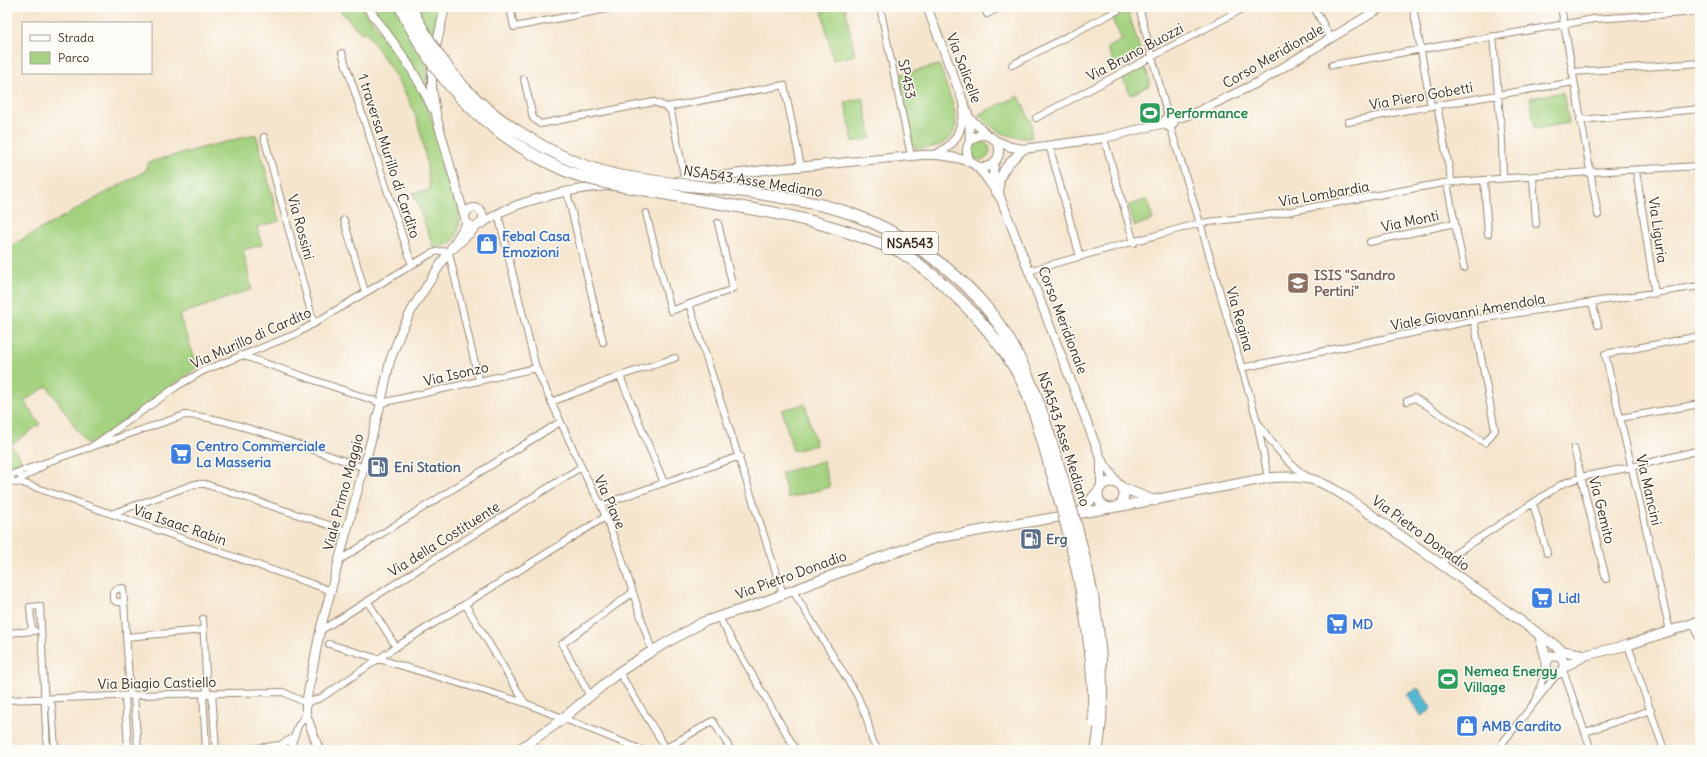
<svg xmlns="http://www.w3.org/2000/svg" width="1707" height="757" font-family="Delius,sans-serif">
	<style>
		.green { fill: #a4d280; stroke: #707e4f }
		.water { fill: #55b8d3; stroke: #487178 }
		.lines { fill: none; stroke-linecap: round; stroke-linejoin: round }
		.minor-casing { stroke: #988876; stroke-width: 8 }
		.tertiary-casing { stroke: #988876; stroke-width: 10 }
		.secondary-casing { stroke: #988876; stroke-width: 11 }
		.trunk-casing { stroke: #988876; stroke-width: 13 }
		.minor { stroke: #fff; stroke-width: 6 }
		.tertiary { stroke: #fff; stroke-width: 8 }
		.secondary { stroke: #fff; stroke-width: 9 }
		.trunk { stroke: #fff; stroke-width: 11 }
		.trunk-bridge-casing { stroke: #988876; stroke-width: 13; stroke-linecap: butt }
		.trunk-bridge { stroke: #fff; stroke-width: 11 }
		.labels { text-anchor: middle; dominant-baseline: central; stroke-width: 3; stroke-linejoin: round; paint-order: stroke }
		.shield { fill: #fdfcf7; stroke: #75695f; stroke-width: 1 }
		.shield-label { font-size: 13px; font-weight: bold; fill: #3b2a1e }
		.street-label { font-size: 14px; fill: #3b2a1e; stroke: #fdfcf7 }
		.leisure-label { font-size: 14px; font-weight: bold; fill: #27864d; stroke: #fdfcf7; text-anchor: start }
		.shop-label { font-size: 14px; font-weight: bold; fill: #366cbe; stroke: #fdfcf7; text-anchor: start }
		.education-label { font-size: 14px; font-weight: bold; fill: #785e54; stroke: #fdfcf7; text-anchor: start }
		.service-label { font-size: 14px; font-weight: bold; fill: #4e5e75; stroke: #fdfcf7; text-anchor: start }
	</style>
	<rect width="100%" height="100%" fill="#fdfcf7"/>
	<filter id="ink" filterUnits="userSpaceOnUse"><feTurbulence type="fractalNoise" baseFrequency=".025" numOctaves="2"/><feDisplacementMap in="SourceGraphic" scale="8" xChannelSelector="R" yChannelSelector="G"/><feConvolveMatrix kernelMatrix="1 2 1 2 8 2 1 2 1" color-interpolation-filters="sRGB"/></filter>
	<filter id="wash" filterUnits="userSpaceOnUse"><feTurbulence type="fractalNoise" baseFrequency=".012" numOctaves="4" result="noise"/><feDisplacementMap in="SourceGraphic" scale="16" xChannelSelector="R" yChannelSelector="G"/><feGaussianBlur stdDeviation="0.9" result="paint"/><feColorMatrix in="noise" values="0 0 0 0 0 0 0 0 0 0 0 0 0 0 0 0 0 1.4 0 .05"/><feComposite in="paint" operator="in"/></filter>
	<g filter="url(#wash)">
		<rect width="100%" height="100%" fill="#f5e5cd"/>
		<!-- green -->
		<path class="green" d="M341,7H362L412,75L429,111L459,209C460,218 460,235 452,242C447,246 440,247 434,249L413,192L430,191C426,158 422,123 405,93C394,72 379,52 366,31L361,33L341,12Z
			M371,7H441L427,67L426,87Z
			M841,7H845L855,55L833,60L822,11Z
			M1128,11L1141,53L1116,67L1107,48L1122,40L1112,19Z
			M939,65C944,75 946,85 949,94C957,114 963,138 937,146C930,148 922,148 915,149L912,142L899,75Z
			M1143,66L1147,71L1150,85L1130,95L1122,77Z
			M1563,92L1569,123L1535,129L1530,98Z
			M1019,96L1032,125L1031,138C1008,138 993,132 979,114Z
			M863,98L871,138L853,142L845,102Z
			M256,134L279,221L257,227L262,245L243,250L252,289L179,315L198,367L96,441L87,444L47,386L24,401L40,424L11,445L26,466L7,476V248L145,171L149,162Z
			M972 151a9 9 0 1 1 18 0a9 9 0 1 1-18 0Z
			M1147,200L1153,220L1134,226L1128,205Z
			M805,404L816,445L793,451L782,410Z
			M823,461L830,487L788,498L781,473Z"/>
		<!-- water -->
		<path class="water" d="M1418,688L1432,709L1421,716L1407,695Z"/>
	</g>
	<g filter="url(#ink)">
		<g class="lines">
			<!-- minor casing -->
			<g class="minor-casing">
				<path id="minor" d="M510,7L514,27L617,7
					M880,7L911,156
					M1139,7L1168,117
					M1314,7L1331,39
					M1413,7L1431,106
					M1561,7L1598,215
					M987,14L1000,7
					M1493,36L1502,141L1503,178
					M342,53L412,265
					M1012,65L1124,7
					M1332,65L1594,19L1700,12
					M1572,72L1700,63
					M524,79L533,118L540,124L654,102L667,107L671,112L685,180
					M1437,105L1452,184
					M667,107L784,85L801,166
					M1036,118L1246,7
					M1580,120L1700,109
					M1348,122L1403,111L1574,82
					M1170,126L1200,223L1275,214L1443,183L1590,172L1700,166
					M264,137L314,324
					M1104,138L1134,243
					M1049,145L1080,257
					M1636,170L1655,294
					M1533,177L1536,224
					M1484,180L1488,234
					M1447,184L1464,268
					M567,192L603,342
					M646,213L671,311L689,304
					M498,214L536,368L586,477L601,505L620,553L652,651
					M344,220L365,292
					M718,223L733,288L728,291L689,304L783,594
					M1370,242L1455,223
					M1028,271L1200,223L1257,421L1268,478
					M1592,303L1598,325
					M241,355L381,403L536,368
					M1241,368L1485,318L1700,286
					M620,376L664,483
					M1407,401L1415,398L1485,443L1495,430L1474,321
					M551,402L620,376L675,358
					M1620,418L1700,404
					M1259,424C1272,444 1288,465 1308,477
					M90,448L176,387L203,371L296,334L432,253C439,251 443,250 449,253L479,381
					M1574,448L1606,579
					M11 478a5 5 0 1 1 10 0a5 5 0 1 1-10 0Z
					M15,473L185,415C209,416 234,424 257,431C293,442 327,455 362,467
					M21,479L43,466
					M20,482L332,591
					M1533,503L1547,553
					M601,505L740,456
					M111,514L195,484H205L347,531
					M338,561L560,422
					M1439,564L1562,484L1581,477L1632,467L1700,450
					M123,588L124,602H116L113,599V592L117,589Z
					M793,591L857,695L867,719L872,740L878,750
					M124,602L130,695
					M368,602L396,647
					M465,604L525,703
					M718,616L796,750
					M203,619L207,694
					M1694,623L1700,642
					M32,631L30,607L40,606L47,750
					M320,631L581,467
					M1670,631L1605,354L1700,336
					M7,633L35,631
					M126,637L203,630
					M329,644L525,703L642,750
					M1628,645L1664,750
					M1562,659L1563,651
					M1563,670L1591,750
					M619,672L667,750
					M212,693L216,750
					M203,694L206,750
					M134,695L138,750
					M125,696L128,750
					M590,696L562,644L632,593
					M45,698L50,701L52,706L55,750
					M1537,698L1546,667
					M7,700L169,694L283,692L306,703L321,698L396,647L605,517
					M1585,732L1651,710
					M666,748L713,721L731,750
					M244,750L280,745L293,738
					M290,750L298,726L306,714
					M1497,750L1557,674"/>
			</g>
			<!-- tertiary casing -->
			<g class="tertiary-casing">
				<path id="tertiary" d="M367,7C391,39 416,71 432,108
					M445,7L432,64V89L437,119L465,218
					M927,7L969,117L970,141
					M969,117L986,134
					M1164.5 122a4.5 4.5 0 1 1 9 0a4.5 4.5 0 1 1-9 0Z
					M1173,120L1199,111L1259,82L1382,7
					M967 151a16 16 0 1 1 32 0a16 16 0 1 1-32 0Z
					M996,141L1011,147L1024,149L1104,138L1165,123
					M937,154C959,143 961,128 965,106
					M994,163L993,178L995,188
					M677,181L765,170L922,155C935,154 966,157 976,166C986,175 993,188 1001,199L1101,459L1118,484
					M1000,198C995,174 1008,163 1024,149
					M465 217a9 9 0 1 1 18 0a9 9 0 1 1-18 0Z
					M481,224C489,219 497,214 505,210C532,198 581,187 610,186
					M454,248L477,226
					M1101,486V459
					M319,750L306,714V703L320,631L381,403L390,361L402,329L414,306L467,223"/>
			</g>
			<!-- secondary casing -->
			<g class="secondary-casing">
				<path id="secondary" d="M1098 495a13 13 0 1 1 26 0a13 13 0 1 1-26 0Z
					M1121,487L1155,501
					M1117,507L1268,478C1308,474 1320,479 1352,501L1563,651L1586,655L1628,645L1700,621
					M1079,514L1098,491
					M1539,634L1547,661
					M1546 665a9 9 0 1 1 18 0a9 9 0 1 1-18 0Z
					M1564,667L1586,655
					M518,750L556,724L619,672L652,651L703,622L755,605L867,562L937,538L1110,508"/>
			</g>
			<!-- trunk casing -->
			<g class="trunk-casing">
				<path id="trunk" d="M401,7L407,21
					M411,7L416,18"/>
			</g>
			<!-- minor -->
			<use href="#minor" class="minor"/>
			<!-- tertiary -->
			<use href="#tertiary" class="tertiary"/>
			<!-- secondary -->
			<use href="#secondary" class="secondary"/>
			<!-- trunk -->
			<use href="#trunk" class="trunk"/>
			<!-- trunk-bridge casing -->
			<g class="trunk-bridge-casing">
				<path id="trunk-bridge" d="M416,18C426,36 437,55 450,71C486,118 558,162 616,175C666,185 718,187 768,195C797,200 829,205 857,216C905,234 957,270 989,311C1027,359 1043,413 1060,471C1088,561 1112,655 1097,750
					M407,21C413,31 418,41 424,50C456,102 509,146 564,170C595,183 629,187 661,193C731,207 803,213 870,240C880,244 892,247 901,252C943,279 987,323 1013,365C1033,397 1041,437 1052,473C1076,554 1095,638 1094,722"/>
			</g>
			<!-- trunk-bridge -->
			<use href="#trunk-bridge" class="trunk-bridge"/>
		</g>
	</g>
	<!-- icons -->
	<defs>
		<g id="stadium-square" transform="scale(1.15)"><rect x="-9" y="-9" width="18" height="18" rx="4" fill="#2e9e5b" stroke="#fdfcf7"/><path d="M0-5a6.5 5 0 1 0 0 10a6.5 5 0 1 0 0-10ZM-3.5-1.8h7v3.6h-7Z" fill="#fff"/></g>
		<g id="shop-square" transform="scale(1.15)"><rect x="-9" y="-9" width="18" height="18" rx="4" fill="#3f7fe0" stroke="#fdfcf7"/><path d="M-5-2.5h2.3a2.7 3.5 0 0 1 5.4 0H5L5.5 6h-11ZM-1.5-2.5h3a1.5 2.3 0 0 0-3 0Z" fill="#fff"/></g>
		<g id="school-square" transform="scale(1.15)"><rect x="-9" y="-9" width="18" height="18" rx="4" fill="#8d6e63" stroke="#fdfcf7"/><path d="M0-5L7-2L0 1L-7-2ZM-4 1L0 2.5L4 1V4Q0 6-4 4Z" fill="#fff"/></g>
		<g id="supermarket-square" transform="scale(1.15)"><rect x="-9" y="-9" width="18" height="18" rx="4" fill="#3f7fe0" stroke="#fdfcf7"/><path d="M-6-5.5h2.5l.6 2H6L4.5 2H-2.5L-4.4-4H-6ZM-1.5 3.2a1.3 1.3 0 1 0 .1 0ZM3 3.2a1.3 1.3 0 1 0 .1 0Z" fill="#fff"/></g>
		<g id="fuel-square" transform="scale(1.15)"><rect x="-9" y="-9" width="18" height="18" rx="4" fill="#5c6f8a" stroke="#fdfcf7"/><path d="M-5.5-6h7V0h2V4h1.3V-2.5L3-4.5l.8-.8L6-3V5H2.5V1h-1V6h-7ZM-4.2-4.7v3.2H.2V-4.7Z" fill="#fff"/></g>
	</defs>
	<g fill-rule="evenodd">
		<use href="#stadium-square" x="1150" y="113"/>
		<use href="#shop-square" x="487" y="244"/>
		<use href="#school-square" x="1298" y="283"/>
		<use href="#supermarket-square" x="181" y="454"/>
		<use href="#fuel-square" x="378" y="467"/>
		<use href="#fuel-square" x="1031" y="539"/>
		<use href="#supermarket-square" x="1542" y="598"/>
		<use href="#supermarket-square" x="1337" y="624"/>
		<use href="#stadium-square" x="1448" y="679"/>
		<use href="#shop-square" x="1467" y="726"/>
	</g>
	<g class="labels">
		<!-- shield labels -->
		<rect class="shield" x="882" y="232" width="56" height="22" rx="3"/>
		<g class="shield-label">
			<text x="910" y="243">NSA543</text>
		</g>
		<!-- street labels -->
		<g class="street-label">
			<text transform="translate(1135 52) rotate(-28)">Via Bruno Buozzi</text>
			<text transform="translate(1273 56) rotate(-30)">Corso Meridionale</text>
			<text transform="translate(964 68) rotate(69)">Via Salicelle</text>
			<text transform="translate(907 79) rotate(78)">SP453</text>
			<text transform="translate(1421 96) rotate(-10)">Via Piero Gobetti</text>
			<text transform="translate(389 156) rotate(72)">1 traversa Murillo di Cardito</text>
			<text transform="translate(753 181) rotate(9)">NSA543 Asse Mediano</text>
			<text transform="translate(1324 194) rotate(-10)">Via Lombardia</text>
			<text transform="translate(1410 221) rotate(-12)">Via Monti</text>
			<text transform="translate(301 227) rotate(75)">Via Rossini</text>
			<text transform="translate(1658 230) rotate(82)">Via Liguria</text>
			<text transform="translate(1468 312) rotate(-10)">Viale Giovanni Amendola</text>
			<text transform="translate(1240 319) rotate(74)">Via Regina</text>
			<text transform="translate(1063 320) rotate(69)">Corso Meridionale</text>
			<text transform="translate(251 338) rotate(-24)">Via Murillo di Cardito</text>
			<text transform="translate(456 374) rotate(-13)">Via Isonzo</text>
			<text transform="translate(1064 439) rotate(72)">NSA543 Asse Mediano</text>
			<text transform="translate(1649 490) rotate(77)">Via Mancini</text>
			<text transform="translate(343 492) rotate(-75)">Viale Primo Maggio</text>
			<text transform="translate(610 502) rotate(66)">Via Piave</text>
			<text transform="translate(1602 510) rotate(76)">Via Gemito</text>
			<text transform="translate(180 525) rotate(19)">Via Isaac Rabin</text>
			<text transform="translate(1421 533) rotate(36)">Via Pietro Donadio</text>
			<text transform="translate(444 539) rotate(-32)">Via della Costituente</text>
			<text transform="translate(791 575) rotate(-20)">Via Pietro Donadio</text>
			<text transform="translate(157 683) rotate(-1)">Via Biagio Castiello</text>
		</g>
		<!-- leisure labels -->
		<g class="leisure-label">
			<text x="1166" y="113">Performance</text>
			<text x="1464" y="671">Nemea Energy<tspan x="1464" dy="16">Village</tspan></text>
		</g>
		<!-- shop labels -->
		<g class="shop-label">
			<text x="502" y="236">Febal Casa<tspan x="502" dy="16">Emozioni</tspan></text>
			<text x="196" y="446">Centro Commerciale<tspan x="196" dy="16">La Masseria</tspan></text>
			<text x="1558" y="598">Lidl</text>
			<text x="1352" y="624">MD</text>
			<text x="1482" y="726">AMB Cardito</text>
		</g>
		<!-- education labels -->
		<g class="education-label">
			<text x="1314" y="275">ISIS "Sandro<tspan x="1314" dy="16">Pertini"</tspan></text>
		</g>
		<!-- service labels -->
		<g class="service-label">
			<text x="394" y="467">Eni Station</text>
			<text x="1046" y="539">Erg</text>
		</g>
	</g>
	<!-- margin -->
	<rect width="1707" height="757" fill="none" stroke="#fdfcf7" stroke-width="24"/>
	<!-- legend -->
	<rect x="22" y="22" width="130" height="52" fill="#fdfcf7" stroke="#afa8a0"/>
	<rect x="30" y="35" width="20" height="6" fill="#ffffff" stroke="#afa8a0"/>
	<text x="58" y="42" font-size="12" fill="#3b2a1e">Strada</text>
	<rect x="30" y="52" width="20" height="12" fill="#a4d280" stroke="#afa8a0"/>
	<text x="58" y="62" font-size="12" fill="#3b2a1e">Parco</text>
</svg>
